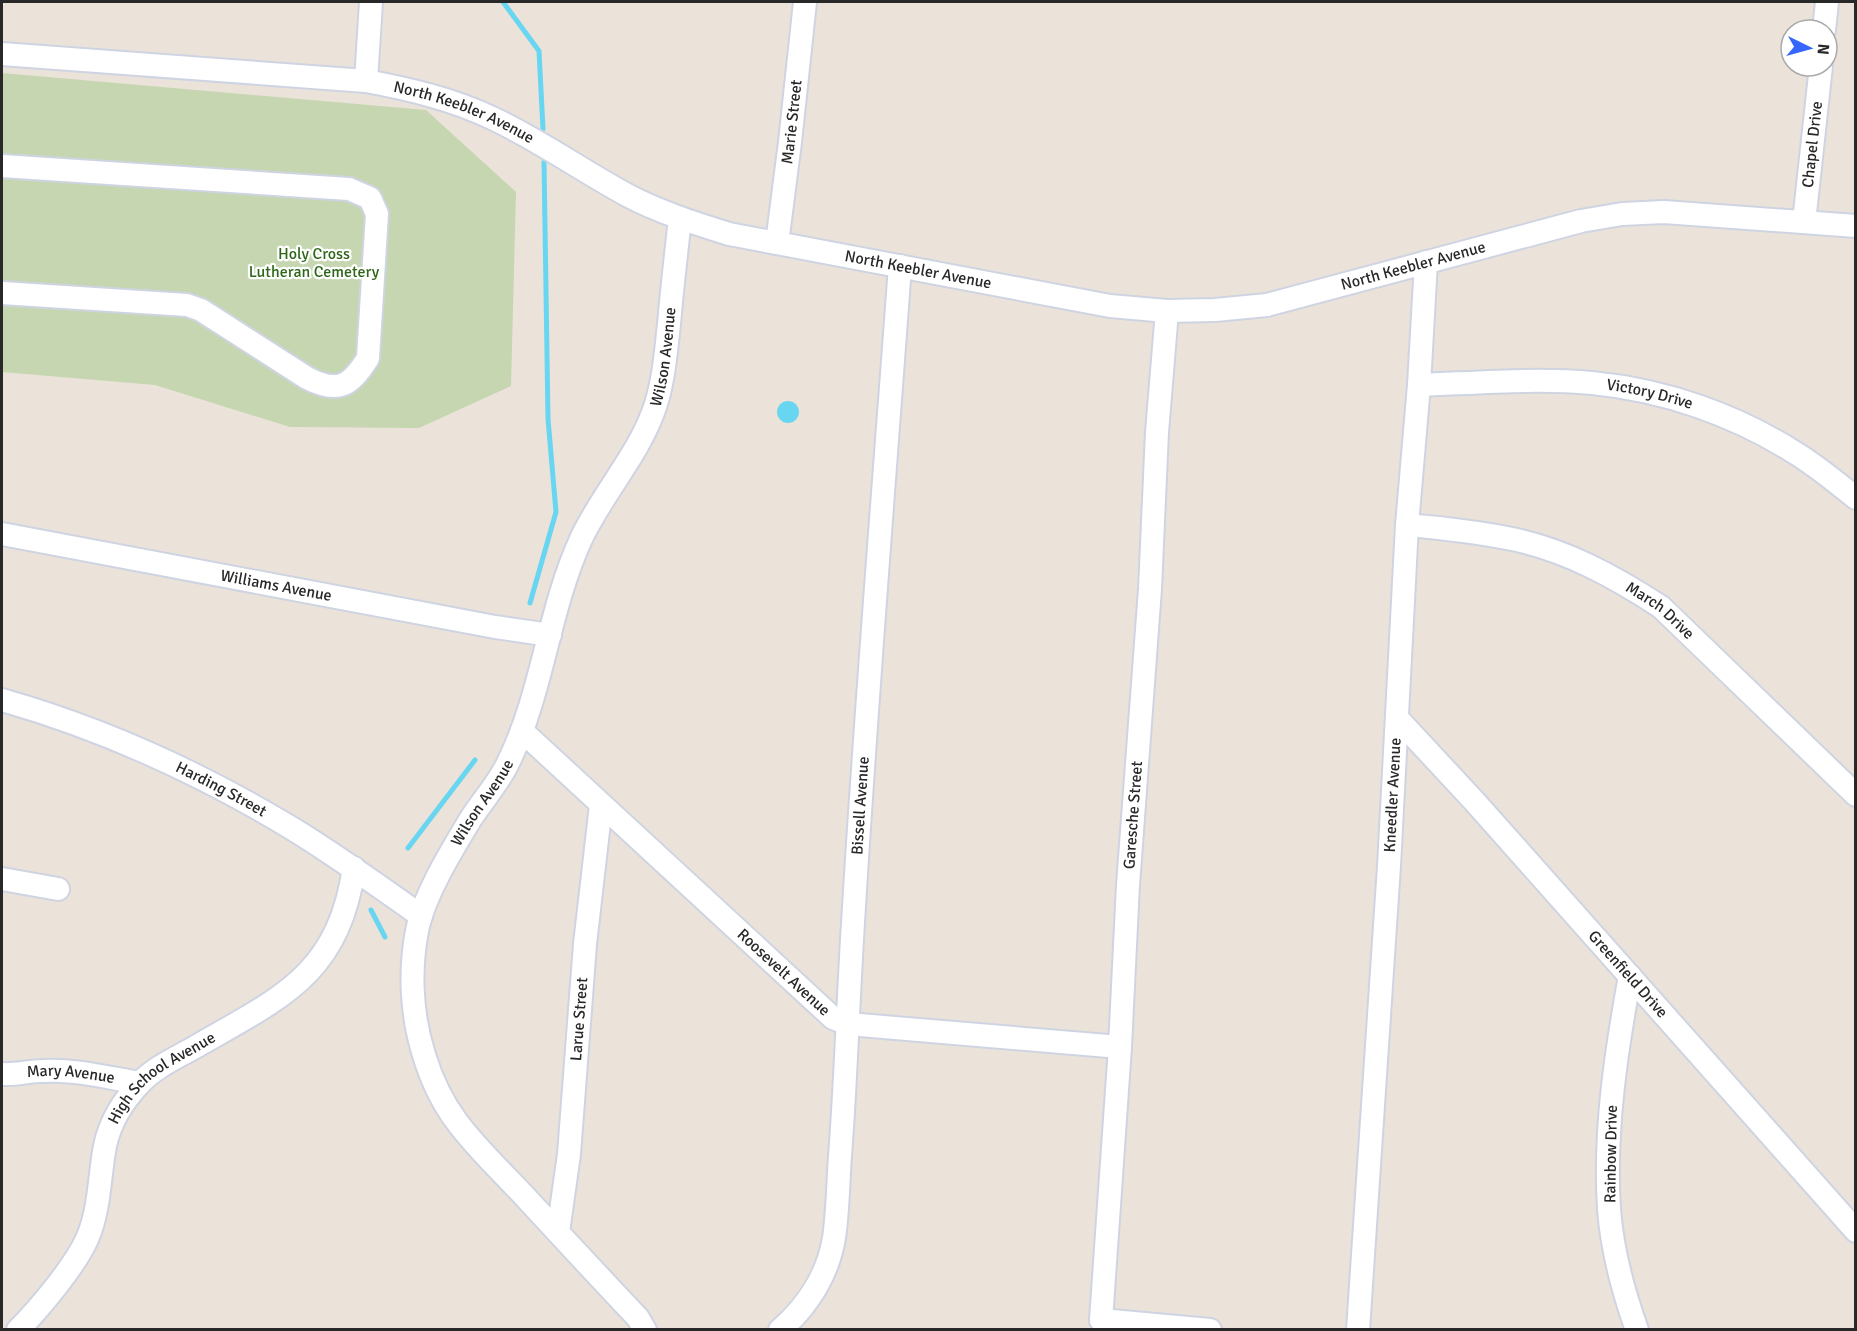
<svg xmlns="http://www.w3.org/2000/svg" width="1857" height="1331" font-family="Signika,sans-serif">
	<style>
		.cemetery { fill: #c5d6b0 }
		.water { fill: #69d6f1 }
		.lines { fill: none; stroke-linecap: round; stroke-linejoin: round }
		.stream { stroke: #69d6f1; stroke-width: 5 }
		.minor-casing { stroke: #cfd4e2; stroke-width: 26 }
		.minor { stroke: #fff; stroke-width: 22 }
		.labels { text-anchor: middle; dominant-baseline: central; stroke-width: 4.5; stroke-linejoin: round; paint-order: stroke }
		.street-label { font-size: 16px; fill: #282828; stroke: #fff }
		.park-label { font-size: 16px; fill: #2d6618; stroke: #fff }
	</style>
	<rect width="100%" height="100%" fill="#ebe3da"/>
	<!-- cemetery -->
	<path class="cemetery" d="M2,73L426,110L516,192L511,386L419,428L290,427L155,385L2,372Z"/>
	<!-- water -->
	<path class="water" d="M777 412a11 11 0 1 1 22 0a11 11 0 1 1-22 0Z"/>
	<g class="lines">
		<!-- stream -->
		<path class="stream" d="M503,2L539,51L543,129
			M530,603L556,512L548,419L544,162
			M408,848L475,760
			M371,910L385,937"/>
		<!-- minor casing -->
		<g class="minor-casing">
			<g id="minor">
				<path d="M1824,30L1827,2"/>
				<path id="s1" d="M2,54L366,81C409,89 452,99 492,118C539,140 581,170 627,195C659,212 694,223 729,234L1110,306L1167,311L1215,310L1267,305L1581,221L1622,214L1664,212L1856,226"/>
				<path d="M366,81L371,2"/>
				<path d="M2,166L349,189L370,198L377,214L368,358C351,386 338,394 307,378L201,310L187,305L2,293"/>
				<path id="s2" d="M1804,222L1821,66"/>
				<path id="s3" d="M777,243L790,142L805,2"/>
				<path id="s4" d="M1419,385C1476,383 1535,378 1592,383C1665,390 1736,415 1797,454C1818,467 1837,483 1856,498"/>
				<path id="s5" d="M1407,525C1442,528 1477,532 1512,539C1566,550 1615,577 1661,607L1856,795"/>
				<path id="s6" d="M2,534L495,627L550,635"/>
				<path id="s7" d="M2,700C104,729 202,774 293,829C337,856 379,886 421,916"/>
				<path id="s8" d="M1397,718L1475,802L1856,1231"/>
				<path id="s9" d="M522,731L833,1018L848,1024L1120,1047"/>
				<path d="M2,879L58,889"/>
				<path d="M1630,976C1616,1052 1604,1131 1609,1209C1612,1250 1623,1291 1637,1330"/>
				<path id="s10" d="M2,1074C16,1075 29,1071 43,1071C75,1069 109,1078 140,1083"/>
				<path id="s11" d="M558,1232L569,1154L585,944L601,805"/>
				<path id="s12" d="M1101,1320L1120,1047L1128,885L1150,589L1157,432L1167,311"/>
				<path d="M1101,1320L1210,1330"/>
				<path id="s13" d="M18,1330C39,1309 75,1266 87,1239C100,1210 99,1177 105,1146C110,1122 124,1100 140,1083C155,1067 178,1057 197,1046C282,997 338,975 354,868"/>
				<path id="s14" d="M645,1330L638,1318C601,1279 564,1239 528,1200C505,1175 477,1149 457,1122C442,1102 431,1078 424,1055C411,1014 409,968 418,926C426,892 452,850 470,820C482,801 498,784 508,763C543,692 548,611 581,539C603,492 640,454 656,404C664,378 666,351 669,324C672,289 676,254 680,219"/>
				<path id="s15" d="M780,1330C808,1306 828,1274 834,1238C838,1211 838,1183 840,1156C846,1079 848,1001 853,923C866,704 884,485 900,266"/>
				<path id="s16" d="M1358,1330L1389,866L1407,525L1419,385L1426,262"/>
			</g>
		</g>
		<!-- minor -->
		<use href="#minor" class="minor"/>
	</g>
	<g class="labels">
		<!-- street labels -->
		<g class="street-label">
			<text stroke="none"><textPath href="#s1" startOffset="468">North Keebler Avenue</textPath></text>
			<text stroke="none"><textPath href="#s3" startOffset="122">Marie Street</textPath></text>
			<text stroke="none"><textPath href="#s2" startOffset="78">Chapel Drive</textPath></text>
			<text stroke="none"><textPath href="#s1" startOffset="1458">North Keebler Avenue</textPath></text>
			<text stroke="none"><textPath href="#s1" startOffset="954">North Keebler Avenue</textPath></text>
			<text stroke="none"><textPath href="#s14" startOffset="1112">Wilson Avenue</textPath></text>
			<text stroke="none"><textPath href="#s4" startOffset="232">Victory Drive</textPath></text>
			<text stroke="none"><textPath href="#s6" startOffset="279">Williams Avenue</textPath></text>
			<text stroke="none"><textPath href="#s5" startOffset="272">March Drive</textPath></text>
			<text stroke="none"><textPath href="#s7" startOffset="237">Harding Street</textPath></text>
			<text stroke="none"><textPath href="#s16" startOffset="536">Kneedler Avenue</textPath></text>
			<text stroke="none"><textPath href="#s14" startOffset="626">Wilson Avenue</textPath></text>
			<text stroke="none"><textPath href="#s15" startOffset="542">Bissell Avenue</textPath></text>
			<text stroke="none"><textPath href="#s12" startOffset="506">Garesche Street</textPath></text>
			<text stroke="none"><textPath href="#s9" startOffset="356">Roosevelt Avenue</textPath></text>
			<text stroke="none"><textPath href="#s8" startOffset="345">Greenfield Drive</textPath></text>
			<text stroke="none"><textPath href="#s11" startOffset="214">Larue Street</textPath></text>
			<text stroke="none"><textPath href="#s10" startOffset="69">Mary Avenue</textPath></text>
			<text stroke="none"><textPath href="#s13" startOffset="302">High School Avenue</textPath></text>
			<text transform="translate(1611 1154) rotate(-89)">Rainbow Drive</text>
		</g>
		<!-- park labels -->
		<g class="park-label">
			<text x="314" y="254">Holy Cross<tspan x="314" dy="18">Lutheran Cemetery</tspan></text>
		</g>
	</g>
	<!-- border -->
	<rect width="1857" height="1331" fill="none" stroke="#282828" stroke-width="6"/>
	<!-- north arrow -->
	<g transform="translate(1809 48) rotate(95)"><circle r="28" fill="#ffffff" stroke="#a9a9a9" stroke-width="1.5"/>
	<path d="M0-4.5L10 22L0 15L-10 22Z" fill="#3567fd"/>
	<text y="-9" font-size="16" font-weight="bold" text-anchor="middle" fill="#282828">N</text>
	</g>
</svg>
